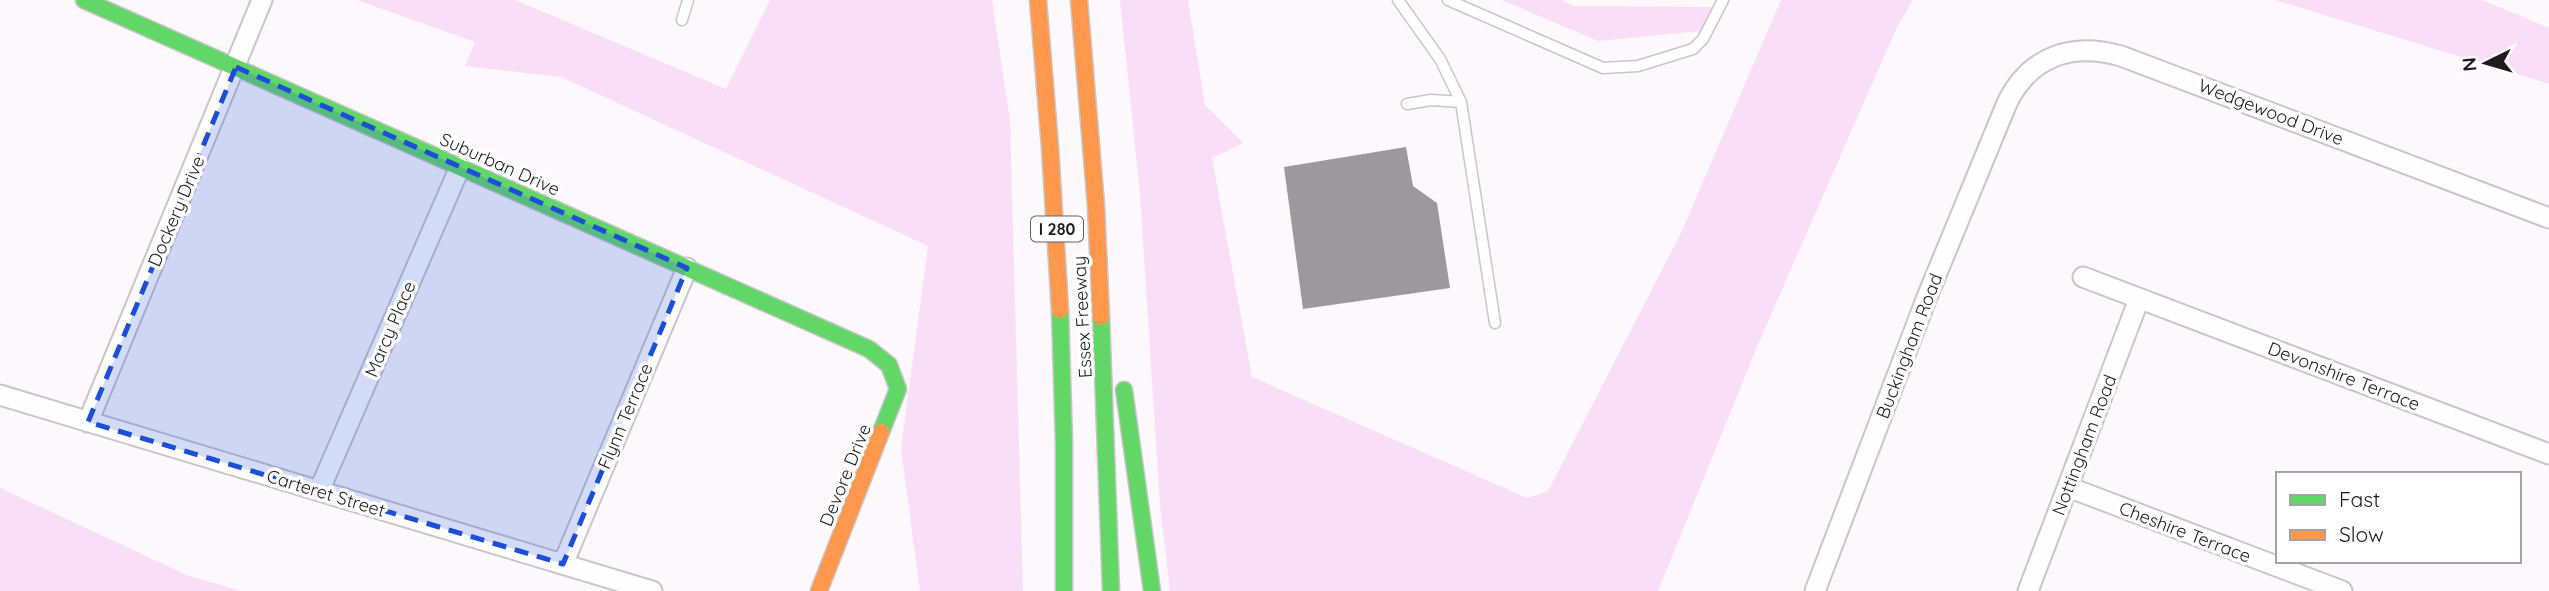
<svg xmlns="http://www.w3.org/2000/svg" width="2549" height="591" font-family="Quicksand,sans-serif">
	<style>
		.green { fill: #f8def6 }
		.building { fill: #9c999c }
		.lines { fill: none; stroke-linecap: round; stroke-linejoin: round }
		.lane-casing { stroke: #c9c5c9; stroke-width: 13 }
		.street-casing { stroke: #c9c5c9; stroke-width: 23 }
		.fast-casing { stroke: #c9c5c9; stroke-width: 19 }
		.slow-casing { stroke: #c9c5c9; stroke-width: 19 }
		.lane { stroke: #fffeff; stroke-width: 10 }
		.street { stroke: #fffeff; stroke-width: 19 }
		.fast { stroke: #63d668; stroke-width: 16 }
		.slow { stroke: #ff974d; stroke-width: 16 }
		.marked { fill: #1d4ed8; fill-opacity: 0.2; stroke: #1d4ed8; stroke-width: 5; stroke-dasharray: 14 9; stroke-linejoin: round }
		.labels { text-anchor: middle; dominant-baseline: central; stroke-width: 7; stroke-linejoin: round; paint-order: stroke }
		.shield { fill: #fff; stroke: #625f62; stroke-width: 2 }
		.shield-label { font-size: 16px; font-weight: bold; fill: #1e1a1e }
		.street-label { font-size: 18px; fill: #1e1a1e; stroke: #fff }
	</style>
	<rect width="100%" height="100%" fill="#fcf8fc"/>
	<!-- green -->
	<path class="green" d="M357,0H515L726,89L770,0H992L1010,121L1023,591H920L901,449L928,246L561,77L465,66L475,42Z
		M1120,0H1188L1205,105L1243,143L1212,158L1252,377L1527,498L1548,491L1681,233L1781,0H1913L1897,27L1759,342L1658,591H1170L1160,505L1140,194Z
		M1502,0H1561L1574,6L1716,7L1701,31L1598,41Z
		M2275,0H2482L2549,28V84Z
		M0,488L189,576L241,591H0Z"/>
	<!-- building -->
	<path class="building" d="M1406,147L1413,186L1437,203L1450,288L1303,309L1284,167Z"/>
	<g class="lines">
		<!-- lane casing -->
		<g class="lane-casing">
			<path id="lane" d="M1398,0L1440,59L1461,102L1495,323
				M1448,0L1603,68L1638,66L1693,49L1703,39L1723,0
				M682,20L688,0
				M1407,104L1431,100L1461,102"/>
		</g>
		<!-- street casing -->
		<g class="street-casing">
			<path id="street" d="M2083,277L2549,454
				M0,395L652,591
				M88,422L262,0
				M2068,487L2342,591
				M319,491L460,167
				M563,564L687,268
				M1815,591L1927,297L2007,103C2030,56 2072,42 2121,56L2549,218
				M2028,591L2139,299"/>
		</g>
		<!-- fast casing -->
		<g class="fast-casing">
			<path id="fast" d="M84,0L869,349L889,365L898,389L881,432
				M1060,310L1064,443V591
				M1101,317L1111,591
				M1124,390L1152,591"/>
		</g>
		<!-- slow casing -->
		<g class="slow-casing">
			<path id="slow" d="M1038,0L1050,147L1060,310
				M1079,0L1096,206L1101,317
				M819,591L881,432"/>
		</g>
		<!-- lane -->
		<use href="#lane" class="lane"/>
		<!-- street -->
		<use href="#street" class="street"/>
		<!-- fast -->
		<use href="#fast" class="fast"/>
		<!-- slow -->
		<use href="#slow" class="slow"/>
	</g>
	<!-- marked area -->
	<path class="marked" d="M236,67L687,268L563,564L88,422Z"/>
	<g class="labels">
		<!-- shield labels -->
		<rect class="shield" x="1031" y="216.5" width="52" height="25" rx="5"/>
		<g class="shield-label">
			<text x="1057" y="229">I 280</text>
		</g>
		<!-- street labels -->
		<g class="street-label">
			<text transform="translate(2271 112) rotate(21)">Wedgewood Drive</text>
			<text transform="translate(500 164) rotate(24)">Suburban Drive</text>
			<text transform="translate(176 211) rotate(-67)">Dockery Drive</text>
			<text transform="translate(1082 317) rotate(-93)">Essex Freeway</text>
			<text transform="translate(390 329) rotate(-67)">Marcy Place</text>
			<text transform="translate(1909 346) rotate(-69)">Buckingham Road</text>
			<text transform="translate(2344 376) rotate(21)">Devonshire Terrace</text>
			<text transform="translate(625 416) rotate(-67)">Flynn Terrace</text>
			<text transform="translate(2084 445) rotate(-69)">Nottingham Road</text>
			<text transform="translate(845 475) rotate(-68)">Devore Drive</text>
			<text transform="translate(326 493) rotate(17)">Carteret Street</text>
			<text transform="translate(2185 532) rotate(21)">Cheshire Terrace</text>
		</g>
	</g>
	<!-- legend -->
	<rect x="2276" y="472" width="245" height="91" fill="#ffffff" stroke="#a5a3a5" stroke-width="2"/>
	<rect x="2290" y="495" width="35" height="10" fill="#63d668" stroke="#a5a3a5" stroke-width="2"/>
	<text x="2339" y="507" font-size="21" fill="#1e1a1e">Fast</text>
	<rect x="2290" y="530" width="35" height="10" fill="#ff974d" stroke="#a5a3a5" stroke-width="2"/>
	<text x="2339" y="542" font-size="21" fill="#1e1a1e">Slow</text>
	<!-- north arrow -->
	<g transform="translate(2486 63) rotate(265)" stroke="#ffffff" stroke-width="5" paint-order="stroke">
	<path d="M0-5L12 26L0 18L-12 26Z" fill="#1e1a1e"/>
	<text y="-10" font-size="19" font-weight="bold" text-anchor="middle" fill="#1e1a1e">N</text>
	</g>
</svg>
